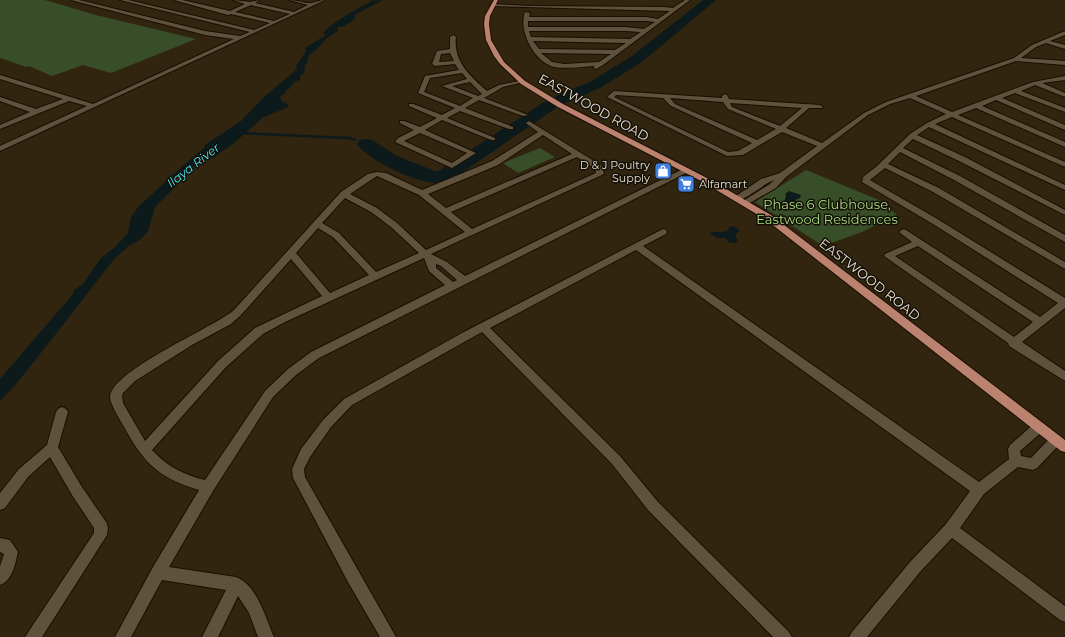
<svg xmlns="http://www.w3.org/2000/svg" width="1065" height="637" font-family="Montserrat,sans-serif">
	<style>
		.green { fill: #374e28 }
		.water { fill: #0c1a1c }
		.lines { fill: none; stroke-linecap: round; stroke-linejoin: round }
		.stream { stroke: #0c1a1c; stroke-width: 2.5 }
		.river { fill: #0c1a1c; fill-rule: evenodd }
		.minor-casing { stroke: #190e00; stroke-width: 2 }
		.major-casing { stroke: #190e00; stroke-width: 2 }
		.minor { fill: #5f523c; fill-rule: evenodd }
		.major { fill: #bb836f; fill-rule: evenodd }
		.labels { text-anchor: middle; dominant-baseline: central; stroke-width: 3; stroke-linejoin: round; paint-order: stroke }
		.far-poi-label { font-size: 11px; fill: #e7dfd2; stroke: #151007; text-anchor: end }
		.far-water-label { font-size: 12px; font-style: italic; fill: #48e7f6; stroke: #151007 }
		.street-label { font-size: 13px; fill: #e7dfd2; stroke: #151007 }
		.park-label { font-size: 13px; fill: #a5da81; stroke: #151007 }
	</style>
	<rect width="100%" height="100%" fill="#312510"/>
	<!-- green -->
	<path class="green" d="M0,0H45L96,15L196,39L111,73L83,65L52,76L29,66L26,67L0,58Z
		M540,148L555,157L518,173L503,163Z
		M806,170L879,200L897,215L862,232L823,246L755,202Z"/>
	<!-- water -->
	<path class="water" d="M383,0L356,14L355,16L356,17L350,23L346,24V26L337,27L338,31L327,38L316,50L309,55L308,60L305,65L304,73L300,76V80L294,82L289,89L286,90V92L280,97L281,101L289,105L288,107L262,118L233,144L218,154L215,157L200,162L178,177L175,180L177,185L155,207L148,231L140,240L129,246L115,258L59,330L17,383L0,401V379L73,294L74,290L83,284L100,259L115,247L128,233L131,217L138,207L178,170L205,147V145L241,121L265,96L295,71L297,69L296,66L306,51L305,48L326,35L323,34C326,26 361,6 371,2L369,1Z
		M789,191L801,195L800,198L795,200L799,203V206L790,207L784,203L786,196L785,194Z
		M734,226L740,231L735,234L738,242L736,243H730L725,238H717L711,234V232C717,231 722,234 728,230L729,227Z"/>
	<g class="lines">
		<!-- stream -->
		<path class="stream" d="M240,133L349,138L355,140"/>
		<!-- river -->
		<path class="river" d="M703,0H716L642,62L600,88L568,102L562,104L556,102L558,105L556,108L447,183C426,188 369,162 357,144L360,140L366,139L372,140L397,156L437,172L544,102L550,100L556,102L554,99L556,96L590,82L632,56Z"/>
		<!-- minor casing -->
		<g class="minor-casing">
			<path id="minor" d="M71,0H79L205,31L240,36L250,32L120,0H128L254,30L270,23L231,14L228,15L174,0H182L230,11L245,4L233,0L250,2L260,0L255,3L294,12L308,5L289,0C296,0 307,4 312,3C317,2 320,0 325,0L0,151V146L87,106L69,101L0,129V125L30,112L0,101V97L36,109L63,99L0,79V75L93,104L234,39L205,35ZM251,5L290,14L274,21L235,12Z
				M685,0H690L603,65L596,69L594,68V66C581,67 566,69 554,67C534,62 518,30 525,12L530,13L529,17H646L658,19L670,11L492,6L490,5L492,4L529,6L664,7L673,8ZM528,21H646L655,22L644,29L625,27H528ZM529,31H625L641,32L630,39L531,37ZM533,41L626,43L615,50L539,49ZM541,53L611,54L599,62L564,64L552,62Z
				M1065,31V35L1050,41L1065,45V49L1046,43L1036,47L1021,58L1065,61V65L1016,61L916,96L952,112L1033,82L1065,76V80L1042,83L1065,93V97L1035,85L1021,91L1065,108V112L1015,93L1002,98L1065,125V130L996,100L982,106L1065,142V147L976,108L958,115L1065,162V167L952,117L935,124L1065,185V190L929,127L917,135L965,157L1065,210V215L959,161L913,139L903,148L960,176L1065,235V242L954,180L900,152L888,164L939,188L1065,262V269L933,192L885,168L870,180L939,220L1065,298V308L1022,342L1065,371V381L1009,346L1008,343L884,256L885,254L912,242L899,232L903,229L906,230L1040,317L1058,303L933,224L862,182L863,177L877,166L910,134L927,123L946,114L910,98L890,104L868,115L786,177L776,188L746,205H743V201L770,184L774,180C763,184 745,201 736,200V196L761,179L780,173L817,146L782,132L743,155L727,156L607,97L614,91L722,98V96L725,94L727,95L729,99L820,105L823,107L822,108H809L786,128L822,143L864,113L886,102L1014,58L1032,45ZM616,95L663,98L671,106L752,143L738,151L728,152L614,97ZM670,98L723,102L728,109L776,129L757,140L675,104ZM730,103L802,108L780,126L732,107ZM918,246L1033,322L1014,337L895,256Z
				M453,35L456,37C453,61 470,76 487,91L499,85L524,80V82L503,87L484,98L528,115L523,116L479,100L465,108L513,127V129H509L460,111L447,118L495,138V140H491L442,120L425,130L476,153L452,168L395,142L398,138L414,130L400,123V121H404L420,127L437,118L409,106V104H413L442,115L455,108L418,93L425,76L459,70L455,64L435,66L432,64L437,51L450,49V37ZM450,53L454,61L439,62L441,54ZM462,73L467,79L442,86L473,98L460,106L424,92L430,78ZM470,82L482,94L478,96L452,86ZM420,133L467,153L452,163L404,141Z
				M529,121L602,166L604,174L431,254L447,262L465,276L683,169H689L690,171L319,358L296,375L273,397L213,491L169,567L236,577C258,586 265,617 274,637H258L249,613L238,596L218,637H202L226,590L162,580L131,637H115L153,567L199,490C164,480 146,466 128,434C124,426 109,404 110,396C115,369 210,329 233,311L341,192L368,174L377,172L386,173L422,190L492,161L538,132L527,124L526,123ZM543,135L572,154L446,208L428,194L498,165ZM577,157L595,169L596,173L472,229L451,212ZM377,176L419,195L465,232L426,250L397,223L377,208L350,194ZM345,198L371,212L391,227L419,253L376,272L339,233L322,223ZM318,228L333,237L369,275L330,293L296,253ZM424,258L429,271L445,285L311,352L288,369L265,391L205,480C184,475 168,467 152,450L226,367L263,334L285,322ZM291,259L322,296L255,328L218,361L145,441L123,403L122,396L123,393L135,381L192,345L231,324L241,315ZM436,264L441,266L457,280L453,282L436,268Z
				M663,229L666,230L667,232L666,234L643,246L979,482L1009,459L1008,449L1010,445L1035,423L1039,422L1043,423L1045,427L1043,431L1020,451L1021,456L1031,458L1052,436L1056,435L1060,436L1062,440L1060,444L1037,468L1033,470L1018,467L984,494L960,528L1065,606V622L1060,620L952,538L920,572L867,637H849L852,632L910,562L946,524L970,491L636,250L490,328L620,456L658,502L789,632L792,637H773L648,510L612,464L482,332L352,405L331,427L310,457L304,469L305,477L396,637H380L348,582L293,478L292,469L301,449L323,420L344,399L462,333Z
				M62,407L66,409L68,412L58,447L82,487L106,522L108,527L107,535L42,637H25L94,533V528L72,495L50,457L28,477L5,508L0,510V493L19,469L47,445L56,412L58,409Z
				M0,538L10,540L18,552C15,564 13,580 0,585V566L4,554L0,552Z"/>
		</g>
		<!-- major casing -->
		<g class="major-casing">
			<path id="major" d="M494,0H498L490,16L489,24L491,40L504,62L525,81L563,104L709,179L771,215L1065,440V452L1061,451L765,219L703,182L558,107L521,84L500,64L494,56L486,40L484,24L485,16Z"/>
		</g>
		<!-- minor -->
		<use href="#minor" class="minor"/>
		<!-- major -->
		<use href="#major" class="major"/>
	</g>
	<!-- icons -->
	<defs>
		<g id="shop-square" transform="scale(0.9)"><rect x="-9" y="-9" width="18" height="18" rx="4" fill="#3f7fe0" stroke="#151007"/><path d="M-5-2.5h2.3a2.7 3.5 0 0 1 5.4 0H5L5.5 6h-11ZM-1.5-2.5h3a1.5 2.3 0 0 0-3 0Z" fill="#fff"/></g>
		<g id="supermarket-square" transform="scale(0.9)"><rect x="-9" y="-9" width="18" height="18" rx="4" fill="#3f7fe0" stroke="#151007"/><path d="M-6-5.5h2.5l.6 2H6L4.5 2H-2.5L-4.4-4H-6ZM-1.5 3.2a1.3 1.3 0 1 0 .1 0ZM3 3.2a1.3 1.3 0 1 0 .1 0Z" fill="#fff"/></g>
	</defs>
	<g fill-rule="evenodd">
		<use href="#shop-square" x="663" y="171"/>
		<use href="#supermarket-square" x="686" y="184"/>
	</g>
	<g class="labels">
		<!-- far-poi labels -->
		<g class="far-poi-label">
			<text x="650" y="165">D &amp; J Poultry<tspan x="650" dy="13">Supply</tspan></text>
			<text x="699" y="184" text-anchor="start">Alfamart</text>
		</g>
		<!-- far-water labels -->
		<g class="far-water-label">
			<text transform="translate(193 165) rotate(-38)">Ilaya River</text>
		</g>
		<!-- street labels -->
		<g class="street-label">
			<text transform="translate(594 107) rotate(29)">EASTWOOD ROAD</text>
			<text transform="translate(870 279) rotate(38)">EASTWOOD ROAD</text>
		</g>
		<!-- park labels -->
		<g class="park-label">
			<text x="827" y="204">Phase 6 Clubhouse,<tspan x="827" dy="15">Eastwood Residences</tspan></text>
		</g>
	</g>
</svg>
